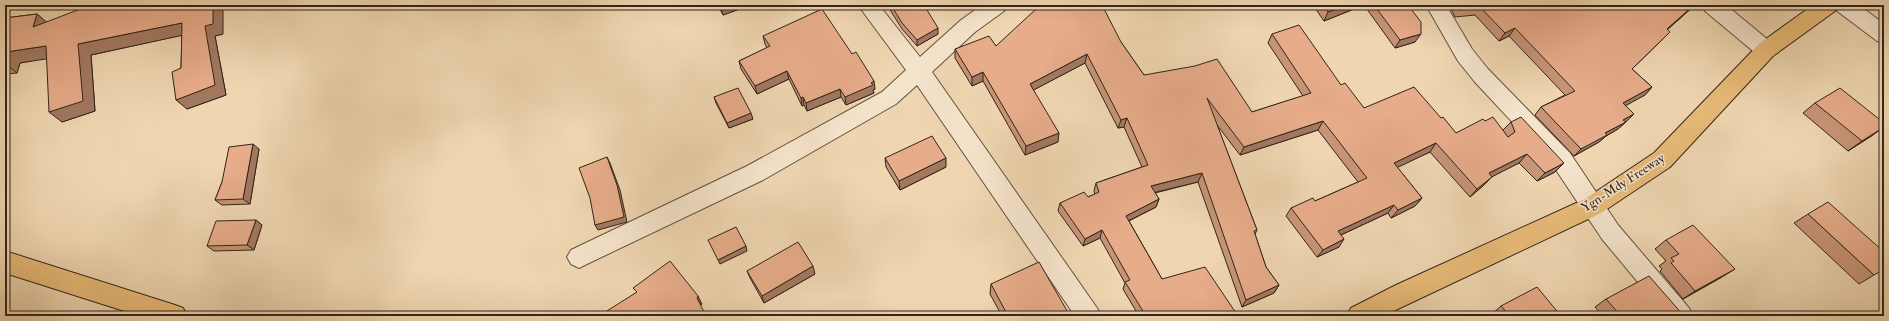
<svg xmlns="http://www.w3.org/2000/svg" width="1889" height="321" font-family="'IM FELL Double Pica',serif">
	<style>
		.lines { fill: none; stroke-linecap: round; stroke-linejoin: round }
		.street-casing { stroke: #615140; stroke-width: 2 }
		.primary-casing { stroke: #32251a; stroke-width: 2 }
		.street { fill: #f5e4cc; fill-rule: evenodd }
		.primary { fill: #e8bb78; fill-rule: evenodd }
		.wall { fill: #c79477; stroke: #32251a }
		.shaded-wall { fill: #a27861; stroke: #32251a }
		.building { fill: #e7ac8a; stroke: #32251a }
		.labels { text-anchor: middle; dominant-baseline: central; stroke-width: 3; stroke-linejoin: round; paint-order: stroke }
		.street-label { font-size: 13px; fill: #32251a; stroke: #f5e4cc }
	</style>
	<rect width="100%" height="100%" fill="#efd6b1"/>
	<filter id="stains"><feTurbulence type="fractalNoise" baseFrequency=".005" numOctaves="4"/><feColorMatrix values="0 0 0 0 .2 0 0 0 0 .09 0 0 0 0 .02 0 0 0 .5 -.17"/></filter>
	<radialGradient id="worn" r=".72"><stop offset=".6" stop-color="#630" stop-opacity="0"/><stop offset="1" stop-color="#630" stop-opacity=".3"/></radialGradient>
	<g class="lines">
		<!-- street casing -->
		<g class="street-casing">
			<path id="street" d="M858,5H879L920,57L961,20L982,5H1007L1004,11L975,32L932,72L1097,308L1101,316H1075L917,85L896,104L763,180L587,264L579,268L571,264L567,257L571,250L747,166L882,92L906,70Z
				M1426,5H1446L1472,49L1488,69L1570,153L1618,225L1689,308L1693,316H1666L1602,239L1554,167L1474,81L1458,61Z
				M1702,5H1726L1773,44L1776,50L1773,56L1766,58L1759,56L1705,11Z
				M1834,5H1859L1884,24V43L1877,41L1837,11Z"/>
		</g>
		<!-- primary casing -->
		<g class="primary-casing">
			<path id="primary" d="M1813,5H1838L1835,11L1773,56L1670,167L1601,213L1383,316H1347L1351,308L1396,285L1585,199L1654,153L1759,44Z
				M5,251L175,305L183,308L187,316H140L5,273Z"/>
		</g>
		<!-- street -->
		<use href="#street" class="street"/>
		<!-- primary -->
		<use href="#primary" class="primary"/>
	</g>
	<!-- wall -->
	<path class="wall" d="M718,5H751L723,15Z
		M887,5H927L924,6L938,34L917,46L902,29Z
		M1313,5H1408L1415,42L1395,48L1364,5L1324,21Z
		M1449,5H1695L1667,30L1663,39L1632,69L1652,87L1645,95L1625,105L1634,114L1618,129L1606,136L1599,142L1574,156L1535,115L1541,107L1565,95L1509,36L1499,41L1475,15L1455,17Z
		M37,14L46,22L223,34L215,36L226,95L187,109L181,68L182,35L91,55L95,111L62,122L46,58L20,63L17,73L5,74V18Z
		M1272,34L1341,85L1364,108L1441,118L1456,133L1485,121L1503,130L1511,122L1555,172L1537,181L1519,163L1492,176L1484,185L1470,197L1430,152L1397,167L1422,198L1415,206L1391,218L1388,213L1341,235L1339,247L1317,257L1286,216L1291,208L1315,201L1358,182L1318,130L1240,155L1217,125L1257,230L1255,234L1266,267L1279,285L1274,293L1242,307L1198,182L1155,193L1159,199L1156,207L1129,221L1162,279L1235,316H1139L1123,289L1125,283L1100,238L1083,246L1058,211L1060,203L1088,197L1095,194L1094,191L1096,183L1142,167L1124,127L1118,128L1085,63L1033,90L1058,142L1025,155L983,81L972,86L955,58V49L996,46L1121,42L1144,75L1252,112L1303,96L1268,43Z
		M763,36L852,54L875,89L873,90L874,93L846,105L841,97L807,111L804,105L802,106L789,79L757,94L741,69L739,61L767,48L765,44Z
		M714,97L753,119L729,128L716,103Z
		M1815,103L1873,135L1848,151L1803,113Z
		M259,149L250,204L222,205L215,200L222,182Z
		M885,158L946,167L900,190L886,167Z
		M1808,214L1874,275L1859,284L1794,223Z
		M256,220L262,225L254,250L214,251L207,246Z
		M1666,240L1722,277L1683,299L1660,271L1662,269L1659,266L1666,261L1655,249Z
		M747,271L815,274L764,303L750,278Z
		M991,284L1070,316H1002L990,294Z
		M1606,299L1684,316H1603L1595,307Z
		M1501,306L1561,316H1495L1492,314Z"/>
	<!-- shaded-wall -->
	<path class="shaded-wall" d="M213,5H223V34L215,36L226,95L187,109L176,100Z
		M720,5H751L723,15Z
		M1347,5H1364L1324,21L1328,12Z
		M1694,5H1695L1659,37L1667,29Z
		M37,14L49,24L33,27Z
		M182,23L193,33L91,55L95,111L62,122L49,112L78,44Z
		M938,28V34L917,46V40Z
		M1515,28L1509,36L1499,41L1505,33Z
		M1421,34L1415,42L1395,48L1400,40Z
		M46,46L58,57L20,63L17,73L5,64V57L6,52Z
		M1087,54L1085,63L1028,93L1030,84Z
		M787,71L789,79L757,94L755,86Z
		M983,72V81L972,86V77Z
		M874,81L875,89L873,90L874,93L846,105L845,97Z
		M1652,87L1645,95L1616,111L1623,103Z
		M840,89L841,97L807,111L806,103Z
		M803,97L804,105L802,106L801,98Z
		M751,113L753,119L729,128L727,123Z
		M1634,114L1627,121L1616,127L1623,120Z
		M1127,118L1124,127L1118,128L1121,120Z
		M1323,121L1318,130L1240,155L1244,147Z
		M1626,122L1618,129L1606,136L1599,142L1574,156L1581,149L1605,133Z
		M1884,127L1873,135L1848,151L1862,141Z
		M1059,133L1058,142L1025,155L1026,146Z
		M1436,143L1430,152L1388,172L1394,163Z
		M253,144L259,149L250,204L243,199Z
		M1527,154L1519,163L1482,182L1489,173Z
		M607,157L610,163L620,190L627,222L598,230L595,225Z
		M946,158V167L900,190L899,181Z
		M1564,163L1555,172L1537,181L1545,173Z
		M1202,173L1198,182L1148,194L1151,186Z
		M1492,177L1484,185L1470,197L1477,189Z
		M1422,198L1415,206L1391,218L1398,210Z
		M1159,199L1156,207L1124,223L1126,216Z
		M1394,205L1388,213L1332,239L1338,231Z
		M256,220L262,225L254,250L247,245Z
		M1102,230L1100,238L1083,246L1085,239Z
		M1344,239L1339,247L1317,257L1323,250Z
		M746,246L747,251L720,264L718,260Z
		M813,266L815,274L764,303L762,296Z
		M1735,269L1722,277L1683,299L1695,291Z
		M1279,285L1274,293L1242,307L1246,300Z
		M698,296L702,304L701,305L697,298Z
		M1236,313L1235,316H1226Z"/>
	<!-- building -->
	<path class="building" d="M91,5H213V24L205,26L215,85L176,100L172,72L181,68L182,23L78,44L83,101L49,112L46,46L6,52L5,57V18L37,14L33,27Z
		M891,5H924L938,28L917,40L902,23Z
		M1049,5H1102L1121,42L1144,75L1195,66L1217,59L1252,112L1311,93L1272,34L1299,25L1341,85L1345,83L1364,108L1414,87L1441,118L1443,117L1456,133L1483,119L1485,121L1493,117L1508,137L1515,132L1511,122L1521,117L1564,163L1545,173L1527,154L1489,173L1492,177L1477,189L1436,143L1394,163L1422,198L1398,210L1394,205L1338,231L1344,239L1323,250L1291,208L1313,198L1315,201L1367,178L1323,121L1244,147L1207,98L1257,230L1254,231L1266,267L1279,285L1246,300L1202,173L1151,186L1159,199L1126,216L1162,279L1205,267L1236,313L1226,316H1146L1125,282L1130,280L1102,230L1085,239L1060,203L1084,192L1088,197L1099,192L1096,183L1148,165L1127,118L1121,120L1087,54L1030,84L1059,133L1026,146L983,72L972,77L955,49L989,36L996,46L1035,10Z
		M1323,5H1347L1328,12Z
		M1374,5H1408L1421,22V34L1400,40Z
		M1458,5H1694L1667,29L1670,32L1632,69L1652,87L1623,103L1634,114L1623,120L1626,122L1605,133L1607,135L1581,149L1541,107L1575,91L1515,28L1505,33L1480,7L1460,9Z
		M822,9L852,54L856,52L874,81L871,83L873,85L845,97L840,89L806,103L803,97L801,98L787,71L755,86L739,61L770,46L763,36Z
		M738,88L751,113L727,123L714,97Z
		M1840,88L1884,123V127L1862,141L1815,103Z
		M932,136L946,158L899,181L885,158Z
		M253,144L243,199L215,200L222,182L229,147Z
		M607,157L617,185L624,217L595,225L590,198L579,168Z
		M1828,202L1884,252V269L1874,275L1808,214Z
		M256,220L247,245L207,246L216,221Z
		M1693,225L1735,269L1695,291L1671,263L1674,261L1671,258L1679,254L1666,240Z
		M736,227L746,246L718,260L708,240Z
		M798,242L813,266L762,296L747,271Z
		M670,261L698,296L697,298L706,316H599L637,292L633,288Z
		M1039,262L1070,316H1008L991,284Z
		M1649,276L1684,316H1621L1606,299Z
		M1537,287L1561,316H1510L1501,306Z"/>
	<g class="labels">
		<!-- street labels -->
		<g class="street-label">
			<text transform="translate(1623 183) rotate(-33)">Ygn-Mdy Freeway</text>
		</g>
	</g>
	<!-- margin -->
	<rect width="1889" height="321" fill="none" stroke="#efd6b1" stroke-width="20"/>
	<rect x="6" y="6" width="1877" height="309" fill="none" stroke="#32251a" stroke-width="2"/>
	<rect x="10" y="10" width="1869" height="301" fill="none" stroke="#32251a"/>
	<rect width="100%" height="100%" filter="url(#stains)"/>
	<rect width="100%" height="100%" fill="url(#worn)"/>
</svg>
